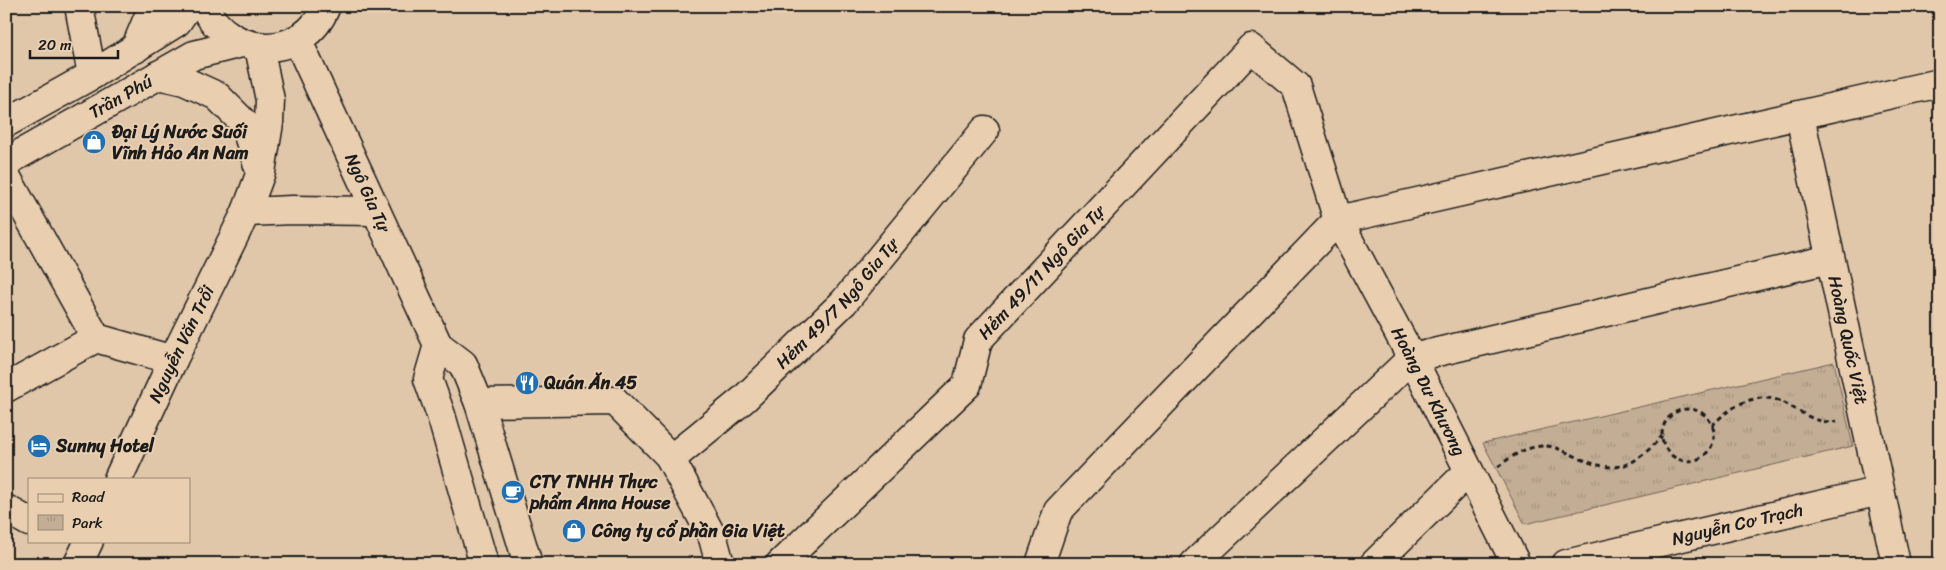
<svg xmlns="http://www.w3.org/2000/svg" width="1946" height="570" font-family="Sriracha,sans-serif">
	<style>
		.park { fill: url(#park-tufts); stroke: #706458 }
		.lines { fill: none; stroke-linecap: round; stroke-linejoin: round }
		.minor-casing { stroke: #1c1c1c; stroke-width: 31 }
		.major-casing { stroke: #1c1c1c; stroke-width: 31 }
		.path { stroke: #1c1c1c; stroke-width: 3; stroke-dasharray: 5 4; stroke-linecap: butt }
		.minor { stroke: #e9ceb0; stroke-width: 28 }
		.major { stroke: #e9ceb0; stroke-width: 28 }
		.labels { text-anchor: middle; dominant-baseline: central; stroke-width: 4; stroke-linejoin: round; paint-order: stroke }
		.street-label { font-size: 18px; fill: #1c1c1c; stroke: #e9ceb0 }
		.poi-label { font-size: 18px; font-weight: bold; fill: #1c1c1c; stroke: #e9ceb0; text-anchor: start }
	</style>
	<defs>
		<pattern id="park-tufts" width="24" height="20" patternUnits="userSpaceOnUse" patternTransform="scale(1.25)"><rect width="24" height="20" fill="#c3ad95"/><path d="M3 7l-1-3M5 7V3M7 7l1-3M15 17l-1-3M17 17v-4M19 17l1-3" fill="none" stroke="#a79480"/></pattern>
	</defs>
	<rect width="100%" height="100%" fill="#e1c7aa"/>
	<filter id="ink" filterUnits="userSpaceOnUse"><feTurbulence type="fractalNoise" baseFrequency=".02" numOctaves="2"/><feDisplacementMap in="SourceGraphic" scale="10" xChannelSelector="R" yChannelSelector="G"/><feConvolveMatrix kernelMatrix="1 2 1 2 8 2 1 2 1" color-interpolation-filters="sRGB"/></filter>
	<g filter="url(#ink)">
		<!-- park -->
		<path class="park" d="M1834,362L1853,446L1525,524L1483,443Z"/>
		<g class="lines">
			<!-- minor casing -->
			<g class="minor-casing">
				<g id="minor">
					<path d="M79,6L92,75"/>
					<path d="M135,49L153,6"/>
					<path d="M158,75L184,81L217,96L244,123L259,168"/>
					<path id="s1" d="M1800,116L1896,564"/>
					<path d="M6,176L96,338"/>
					<path d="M246,212L292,210L376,211"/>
					<path d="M6,388L96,338L173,360"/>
					<path d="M479,403L615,401L669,456L713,538L720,564"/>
					<path id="s2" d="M671,459L744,399L844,302L985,130"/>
					<path id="s3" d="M118,479L173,360L246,212L261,172L269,123L270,100L259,47"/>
					<path d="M6,509L29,522"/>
					<path d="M78,564L89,541"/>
					<path id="s4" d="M780,564L967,385L978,340L1251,48L1296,86L1338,220L1412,358L1516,564"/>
					<path d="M1040,564L1058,511L1338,220L1940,83"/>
					<path d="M1194,564L1412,358L1830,259"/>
					<path d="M1374,564L1469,471"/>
					<path id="s5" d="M1566,564L1880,491"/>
				</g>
			</g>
			<!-- major casing -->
			<g class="major-casing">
				<g id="major">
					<path d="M204,6C229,59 304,62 326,6"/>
					<path id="s6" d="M297,39L438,345L463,364L479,403L528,564"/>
					<path d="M6,123L92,75L177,22L188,6"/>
					<path id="s7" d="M6,162L194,55L242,43"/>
					<path d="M438,345L428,379L441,415L484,564"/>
				</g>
			</g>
			<!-- path -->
			<path class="path" d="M1662 435a26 26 0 1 1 52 0a26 26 0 1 1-52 0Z
				M1712,426C1729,407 1755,391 1780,401C1799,409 1815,426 1837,421
				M1498,467C1510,457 1525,447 1542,446C1554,445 1565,452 1575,456C1616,476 1633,468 1662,436"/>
			<!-- minor -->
			<use href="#minor" class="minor"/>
			<!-- major -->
			<use href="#major" class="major"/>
		</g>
	</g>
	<!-- icons -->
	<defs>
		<g id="shop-disc" transform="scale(1.25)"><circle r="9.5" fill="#1f6fb2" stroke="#e9ceb0"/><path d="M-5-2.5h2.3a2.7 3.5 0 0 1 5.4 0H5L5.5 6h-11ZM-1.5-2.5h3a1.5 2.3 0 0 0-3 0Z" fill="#fff"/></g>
		<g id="restaurant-disc" transform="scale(1.25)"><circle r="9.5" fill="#1f6fb2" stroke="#e9ceb0"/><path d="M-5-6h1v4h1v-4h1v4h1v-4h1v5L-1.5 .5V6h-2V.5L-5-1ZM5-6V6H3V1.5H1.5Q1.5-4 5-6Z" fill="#fff"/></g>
		<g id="hotel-disc" transform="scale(1.25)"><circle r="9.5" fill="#1f6fb2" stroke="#e9ceb0"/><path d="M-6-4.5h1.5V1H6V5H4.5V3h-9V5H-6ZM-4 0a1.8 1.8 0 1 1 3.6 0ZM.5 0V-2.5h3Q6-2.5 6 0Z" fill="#fff"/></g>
		<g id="cafe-disc" transform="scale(1.25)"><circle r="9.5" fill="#1f6fb2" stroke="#e9ceb0"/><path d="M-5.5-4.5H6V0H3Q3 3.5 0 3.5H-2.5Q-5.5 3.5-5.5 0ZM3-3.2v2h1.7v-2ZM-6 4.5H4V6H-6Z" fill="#fff"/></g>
	</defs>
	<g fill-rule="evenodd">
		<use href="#shop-disc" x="94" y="142"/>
		<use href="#restaurant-disc" x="527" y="383"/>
		<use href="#hotel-disc" x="39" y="446"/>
		<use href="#cafe-disc" x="513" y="492"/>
		<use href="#shop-disc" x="574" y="531"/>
	</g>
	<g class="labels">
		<!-- street labels -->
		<g class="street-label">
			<text stroke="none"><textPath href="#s7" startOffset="132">Trần Phú</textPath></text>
			<text stroke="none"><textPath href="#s6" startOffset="169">Ngô Gia Tự</textPath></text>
			<text stroke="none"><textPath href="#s4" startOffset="398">Hẻm 49/11 Ngô Gia Tự</textPath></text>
			<text stroke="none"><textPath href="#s2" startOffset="228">Hẻm 49/7 Ngô Gia Tự</textPath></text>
			<text stroke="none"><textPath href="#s1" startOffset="229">Hoàng Quốc Việt</textPath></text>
			<text stroke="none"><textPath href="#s3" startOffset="149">Nguyễn Văn Trỗi</textPath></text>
			<text stroke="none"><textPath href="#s4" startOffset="1098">Hoàng Dư Khương</textPath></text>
			<text stroke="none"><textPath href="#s5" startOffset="176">Nguyễn Cơ Trạch</textPath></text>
		</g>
		<!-- poi labels -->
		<g class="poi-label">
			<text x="112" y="132">Đại Lý Nước Suối<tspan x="112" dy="21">Vĩnh Hảo An Nam</tspan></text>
			<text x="544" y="383">Quán Ăn 45</text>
			<text x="56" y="446">Sunny Hotel</text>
			<text x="530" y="482">CTY TNHH Thực<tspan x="530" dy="21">phẩm Anna House</tspan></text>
			<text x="592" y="531">Công ty cổ phần Gia Việt</text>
		</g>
	</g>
	<!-- margin -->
	<rect width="1946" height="570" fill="none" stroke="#e9ceb0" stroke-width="25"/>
	<rect x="12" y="12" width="1921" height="545" fill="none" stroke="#1c1c1c" stroke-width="2" filter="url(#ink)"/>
	<!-- legend -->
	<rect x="28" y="478" width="162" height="65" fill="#e9ceb0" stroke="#978775"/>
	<rect x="38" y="494" width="25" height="8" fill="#e9ceb0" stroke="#978775"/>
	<text x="72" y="502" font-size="15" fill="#1c1c1c">Road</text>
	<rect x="38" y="515" width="25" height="15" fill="url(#park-tufts)" stroke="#978775"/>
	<text x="72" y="528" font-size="15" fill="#1c1c1c">Park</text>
	<!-- scale -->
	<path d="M30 50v8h88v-8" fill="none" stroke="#1c1c1c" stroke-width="2.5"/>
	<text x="38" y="50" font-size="15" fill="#1c1c1c" stroke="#e9ceb0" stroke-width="4" paint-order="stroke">20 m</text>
</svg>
